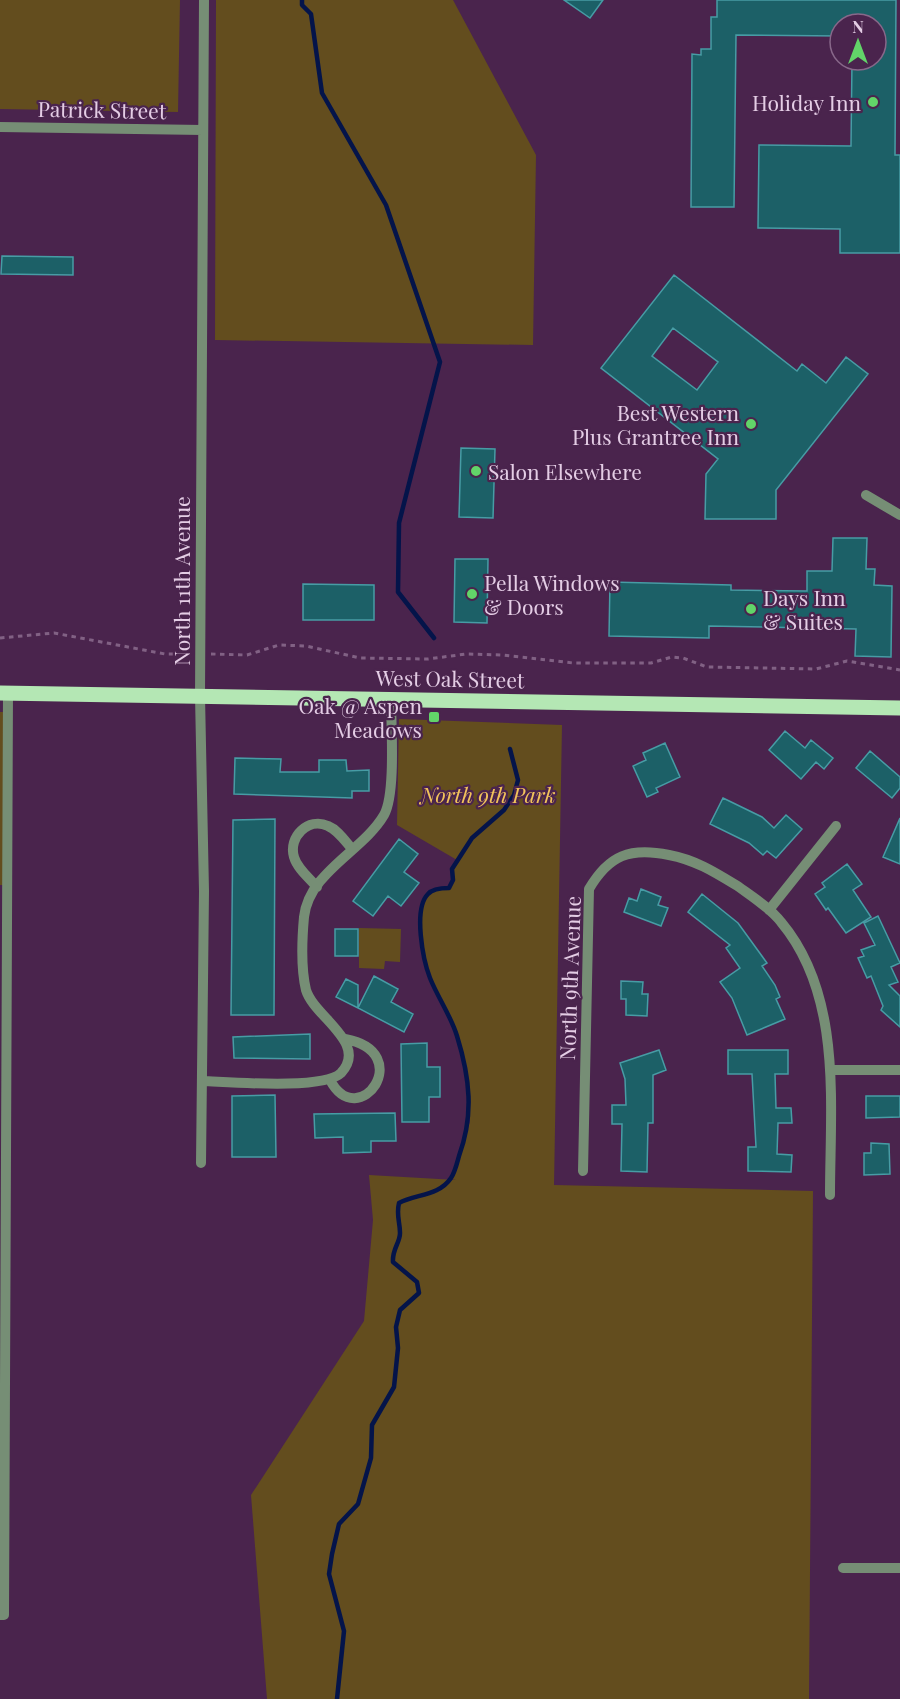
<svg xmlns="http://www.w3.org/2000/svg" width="900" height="1699" font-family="'Playfair Display',serif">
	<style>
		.green { fill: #634d1e }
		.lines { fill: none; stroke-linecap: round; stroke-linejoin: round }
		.stream { stroke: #04144a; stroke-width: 4.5 }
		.building { fill: #1c6067; stroke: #479ca5; stroke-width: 1.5; fill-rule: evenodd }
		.path { stroke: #816184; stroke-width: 3; stroke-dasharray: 4.5 4.5; stroke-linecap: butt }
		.minor { stroke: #768e75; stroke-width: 10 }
		.major { stroke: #b4e7b4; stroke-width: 15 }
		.poi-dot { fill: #62d469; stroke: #4a244d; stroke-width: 2 }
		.labels { text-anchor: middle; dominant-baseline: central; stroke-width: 4.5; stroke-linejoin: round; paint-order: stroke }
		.poi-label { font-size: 21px; fill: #e4cde5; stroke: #4a244d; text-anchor: end }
		.street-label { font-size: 21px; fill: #e4cde5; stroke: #4a244d }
		.park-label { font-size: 21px; font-style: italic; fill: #f2c35b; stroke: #4a244d }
	</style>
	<rect width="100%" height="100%" fill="#4a244d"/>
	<!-- green -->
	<path class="green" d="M0,0H180L178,112L0,109Z
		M216,0H453L536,155L533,345L215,340Z
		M0,712H4L5,885H0Z
		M399,719L562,725L554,1185L813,1191L809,1699H267L251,1495L364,1321L373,1220L369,1175L456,1180L451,1179L470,1122V1096L457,1035L430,979L421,936V908L428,894L437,889L449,888C454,878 451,870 457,860L397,825Z
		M359,928L401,929L400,962L385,961L384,969L359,968Z"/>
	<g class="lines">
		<!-- stream -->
		<path class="stream" d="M302,0V5L311,14L322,93L386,205L440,362L399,523L398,592L434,638
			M337,1699L344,1631L329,1574L332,1554L339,1524L358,1504L371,1458L372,1425L394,1387L398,1348L396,1327L400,1310L419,1293L417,1282L393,1262C392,1249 400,1243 400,1233C400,1222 396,1215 399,1203C416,1194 439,1196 451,1178C455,1172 457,1163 459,1156C474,1115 470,1078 457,1036C451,1016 438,998 430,978C423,960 413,909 428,894C433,888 443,888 449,888L453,880L452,869L472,838L504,810L514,795L518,780L510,749"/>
	</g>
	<!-- building -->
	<path class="building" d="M564,0H603L590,18Z
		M717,0H896L895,155H900V253H840V229L758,228L759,145L851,146L852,60H876V24H840V36L736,35L734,207H691L692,54L701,55V49H711V17H717Z
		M2,256L73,257V275L1,274Z
		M674,275L797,371L802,364L826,383L846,357L868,374L776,490V519H705L706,474L718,459L601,368ZM673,328L718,362L697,390L652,356Z
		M461,448L495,449L493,518L459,517Z
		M833,538H867L866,569H875L874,585L892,586L891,657L855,656L856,629L709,626V638L609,636L610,582L731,585V590L807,591V571H832Z
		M455,559H488L487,623L454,622Z
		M303,584L374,585V620H303Z
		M785,731L805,748L811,740L833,758L824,769L816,762L801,779L769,750Z
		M665,743L680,777L656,788L658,792L647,797L633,766L646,760L643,753Z
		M870,751L900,777V788L892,798L856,768Z
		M235,758L281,759L280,772H319V760H346L347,771L369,770V791H352V798L234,794Z
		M723,798L762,817L774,828L786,815L802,829L776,858L767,851L763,855L749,843L710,824Z
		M900,818V864L883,857Z
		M275,819L274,1015H231L233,820Z
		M399,839L418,854L404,872L419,883L401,906L388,896L373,916L353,901Z
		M847,864L862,884L853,890L871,917L846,933L828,908L826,910L815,894L825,887L822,883Z
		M641,889L661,897L658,905L668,908L661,926L624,912L629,898L637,901Z
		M702,894L738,923L767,963L762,966L775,985L780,997L776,999L785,1019L747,1035L732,998L720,982L740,968L726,948L730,945L688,912Z
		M878,916L900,963L891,967L898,982L889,985L900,996V1027L881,1010L883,1006L871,976L867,978L858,958L864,956L861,950L875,945L864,923Z
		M335,929H358V956H335Z
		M374,976L398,989L391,1002L413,1014L404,1032L358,1008Z
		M346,979L358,985V1008L336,997Z
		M621,981L643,982L642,994H648L647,1016L626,1015V999H621Z
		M310,1034V1059L234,1058L233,1037Z
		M427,1043V1067H440V1097H429V1122H402L401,1044Z
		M659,1050L666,1070L653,1075V1123H648L647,1172L621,1171L622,1124H612V1105H626L625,1079L620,1063Z
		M728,1050H788V1074H775L776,1108H791L792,1123H778L777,1154L792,1155L791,1172L748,1171V1147H756L752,1074H728Z
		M275,1095L276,1157H232V1096Z
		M866,1096H900V1117L866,1118Z
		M395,1113L396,1141H371V1152L343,1153V1137L315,1138L314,1114Z
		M871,1143L889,1144L890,1174L864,1175V1153H871Z"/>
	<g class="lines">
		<!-- path -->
		<path class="path" d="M0,638L54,633L165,654H190
			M211,654L247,655L279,645L306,646L360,658L428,659L466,654L502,655L573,663H651L672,657L683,658L707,667L816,669L847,661L900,670"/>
		<!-- minor -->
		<path class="minor" d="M0,127L203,130
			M866,495L900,515
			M317,887C309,878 297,868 294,857C288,837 308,817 328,826C338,830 345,841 352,849
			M769,910L836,826
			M830,1070H900
			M330,1080C359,1134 417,1052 345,1039
			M203,1081C230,1082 324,1090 341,1073C369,1043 314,1017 306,990C301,969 302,939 304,917C309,872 363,851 384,815C396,794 391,724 391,698
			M201,1163L204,891L200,696L204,0
			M583,1171L589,889C609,855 630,847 669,855C696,860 716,873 739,887C753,897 770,908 781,922C843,996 830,1105 830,1195
			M843,1568H900
			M0,1615H4L8,693"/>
		<!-- major -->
		<path class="major" d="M0,693L900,708"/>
	</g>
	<!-- markers -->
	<g class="poi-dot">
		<circle cx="873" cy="102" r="6"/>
		<circle cx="751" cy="424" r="6"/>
		<circle cx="476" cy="471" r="6"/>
		<circle cx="472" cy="594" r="6"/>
		<circle cx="751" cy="609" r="6"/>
		<rect x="428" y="711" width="12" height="12" rx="3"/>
	</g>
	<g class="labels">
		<!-- poi labels -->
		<g class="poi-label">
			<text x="861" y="102">Holiday Inn</text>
			<text x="739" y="412">Best Western<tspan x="739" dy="24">Plus Grantree Inn</tspan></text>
			<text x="488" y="471" text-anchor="start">Salon Elsewhere</text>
			<text x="484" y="582" text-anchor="start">Pella Windows<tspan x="484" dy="24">&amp; Doors</tspan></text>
			<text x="763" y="597" text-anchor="start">Days Inn<tspan x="763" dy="24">&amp; Suites</tspan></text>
			<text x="422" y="705">Oak @ Aspen<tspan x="422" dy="24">Meadows</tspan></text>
		</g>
		<!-- street labels -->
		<g class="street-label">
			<text transform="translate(102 109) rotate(1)">Patrick Street</text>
			<text transform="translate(181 581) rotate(-90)">North 11th Avenue</text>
			<text transform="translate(450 678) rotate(1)">West Oak Street</text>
			<text transform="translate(569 978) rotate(-88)">North 9th Avenue</text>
		</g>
		<!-- park labels -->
		<g class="park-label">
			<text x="488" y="794">North 9th Park</text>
		</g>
	</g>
	<!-- north arrow -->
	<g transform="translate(858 42)"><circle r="28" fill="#4a244d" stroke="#88688a" stroke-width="1.5"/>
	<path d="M0-4.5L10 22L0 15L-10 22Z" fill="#62d469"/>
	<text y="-9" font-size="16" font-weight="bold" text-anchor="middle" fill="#e4cde5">N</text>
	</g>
</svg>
